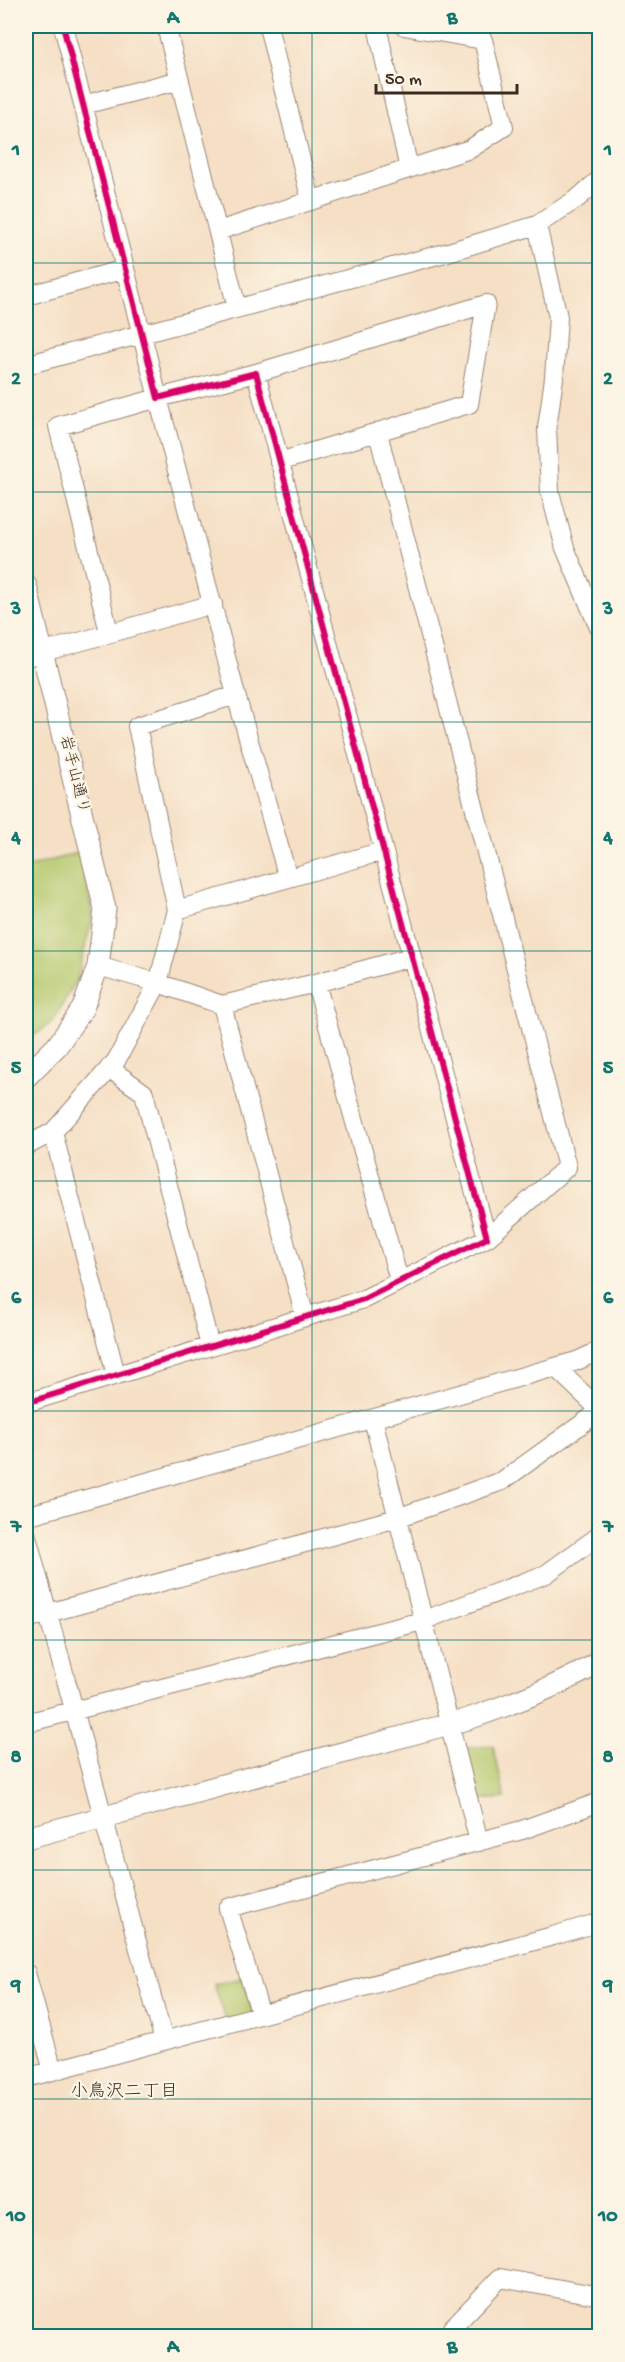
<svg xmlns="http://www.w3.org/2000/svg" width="625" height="2362" font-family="'Gochi Hand','Klee One',sans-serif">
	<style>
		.green { fill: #b2c76b; stroke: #767844; stroke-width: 1.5 }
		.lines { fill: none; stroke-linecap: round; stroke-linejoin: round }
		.minor-casing { stroke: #988472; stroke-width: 20 }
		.tertiary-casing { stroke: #988472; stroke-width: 23 }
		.minor { stroke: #fff; stroke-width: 18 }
		.tertiary { stroke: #fff; stroke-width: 21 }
		.cycleway-casing { stroke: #fcf5e5; stroke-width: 10 }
		.cycleway { stroke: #d6006c; stroke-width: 6 }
		.grid { fill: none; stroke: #0f766e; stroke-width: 1.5; stroke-opacity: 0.55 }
		.labels { text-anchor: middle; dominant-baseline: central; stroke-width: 4.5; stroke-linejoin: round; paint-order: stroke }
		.street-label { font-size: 16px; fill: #3b2a1e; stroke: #fcf5e5 }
		.neighbourhood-label { font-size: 18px; fill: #3b2a1e; stroke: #fcf5e5 }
		.neatline { fill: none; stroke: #0f766e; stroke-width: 2 }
		.grid-label { font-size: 20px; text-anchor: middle; font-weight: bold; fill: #0f766e }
	</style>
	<rect width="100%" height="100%" fill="#fcf5e5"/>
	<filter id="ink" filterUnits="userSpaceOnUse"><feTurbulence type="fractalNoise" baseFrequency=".0167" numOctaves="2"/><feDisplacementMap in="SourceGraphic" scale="12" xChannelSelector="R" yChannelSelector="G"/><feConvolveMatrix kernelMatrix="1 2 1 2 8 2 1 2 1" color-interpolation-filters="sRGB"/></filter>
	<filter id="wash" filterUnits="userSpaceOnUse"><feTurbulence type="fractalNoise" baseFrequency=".008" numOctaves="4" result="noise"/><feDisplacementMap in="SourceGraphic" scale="24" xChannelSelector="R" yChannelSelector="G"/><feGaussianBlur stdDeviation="1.35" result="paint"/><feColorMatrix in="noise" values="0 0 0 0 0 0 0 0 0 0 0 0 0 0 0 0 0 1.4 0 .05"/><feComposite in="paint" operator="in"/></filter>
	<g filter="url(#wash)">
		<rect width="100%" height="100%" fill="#f5dfc5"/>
		<!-- green -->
		<path class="green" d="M80,852L93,916L77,979L53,1021L26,1042V868Z
			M493,1746L505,1798L479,1800L465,1748Z
			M243,1978L254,2015L227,2023L214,1984Z"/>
	</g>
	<g filter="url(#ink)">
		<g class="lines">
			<!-- minor casing -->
			<g class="minor-casing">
				<path id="minor" d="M166,26L237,308
					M268,26L311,201
					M377,26L409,169
					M83,105L180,80
					M537,225L558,317L554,378L547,428L550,492L565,548L600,630
					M218,231L470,149L504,127L483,40L404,26
					M26,296L125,269
					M26,365L445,253L537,225L578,198L600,179
					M256,373L486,304L469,404L279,462
					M378,433L567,1167L487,1238
					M109,632L58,426L158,398L236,695L288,878
					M26,657L213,604
					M177,910L383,851
					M98,966L158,983L222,1005L316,983L411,957
					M316,983L399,1280
					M222,1005L305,1317
					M109,1068L144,1093L210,1346
					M53,1132L116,1375
					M26,1146L53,1132L116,1061L158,983L177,910L137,726L236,695
					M555,1367L600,1410
					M26,1403L364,1299L487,1238L256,373L158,398L63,26
					M373,1419L479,1842
					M26,1516L577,1361L600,1350
					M26,1533L164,2041
					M26,1619L397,1518L502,1481L600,1411
					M26,1723L422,1621L546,1574L600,1535
					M26,1973L53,2071
					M261,2015L228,1908L522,1830L597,1803
					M26,2078L553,1936L600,1922
					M450,2336L452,2328L500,2278L600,2296"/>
			</g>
			<!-- tertiary casing -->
			<g class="tertiary-casing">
				<path id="tertiary" d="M26,586L105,909L98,966L83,1008L57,1046L26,1077
					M26,1838L468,1719C514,1703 557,1687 600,1662"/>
			</g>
			<!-- minor -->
			<use href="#minor" class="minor"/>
			<!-- tertiary -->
			<use href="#tertiary" class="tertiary"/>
			<!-- cycleway casing -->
			<g class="cycleway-casing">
				<path id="cycleway" d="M26,1403L364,1299L487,1238L256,373L158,398L63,26"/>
			</g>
			<!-- cycleway -->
			<use href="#cycleway" class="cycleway"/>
		</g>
	</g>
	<!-- grid -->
	<path class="grid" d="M312,26V2336M26,263H600M26,492H600M26,722H600M26,951H600M26,1181H600M26,1411H600M26,1640H600M26,1870H600M26,2099H600"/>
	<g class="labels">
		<!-- street labels -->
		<g class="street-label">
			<text transform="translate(73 775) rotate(76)">岩手山通り</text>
		</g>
		<!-- neighbourhood labels -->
		<g class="neighbourhood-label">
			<text x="124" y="2092">小鳥沢二丁目</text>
		</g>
	</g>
	<!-- margin -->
	<rect width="625" height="2362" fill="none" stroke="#fcf5e5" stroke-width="66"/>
	<!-- scale -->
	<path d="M376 84v9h141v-9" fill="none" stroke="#3b2a1e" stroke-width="3"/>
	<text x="385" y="84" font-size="18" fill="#3b2a1e" stroke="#fcf5e5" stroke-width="4.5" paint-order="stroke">50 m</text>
	<rect x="33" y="33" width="559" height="2296" class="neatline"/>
	<g class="grid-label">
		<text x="173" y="23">A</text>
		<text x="452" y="23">B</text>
		<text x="16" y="155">1</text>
		<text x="608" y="155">1</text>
		<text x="16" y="384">2</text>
		<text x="608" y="384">2</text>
		<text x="16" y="614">3</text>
		<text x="608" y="614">3</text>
		<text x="16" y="843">4</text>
		<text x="608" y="843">4</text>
		<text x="16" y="1073">5</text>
		<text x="608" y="1073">5</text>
		<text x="16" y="1303">6</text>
		<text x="608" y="1303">6</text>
		<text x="16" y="1532">7</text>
		<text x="608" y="1532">7</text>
		<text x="16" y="1762">8</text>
		<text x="608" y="1762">8</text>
		<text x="16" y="1991">9</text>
		<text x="608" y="1991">9</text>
		<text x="16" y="2221">10</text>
		<text x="608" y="2221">10</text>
		<text x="173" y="2352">A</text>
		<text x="452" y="2352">B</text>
	</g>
</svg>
